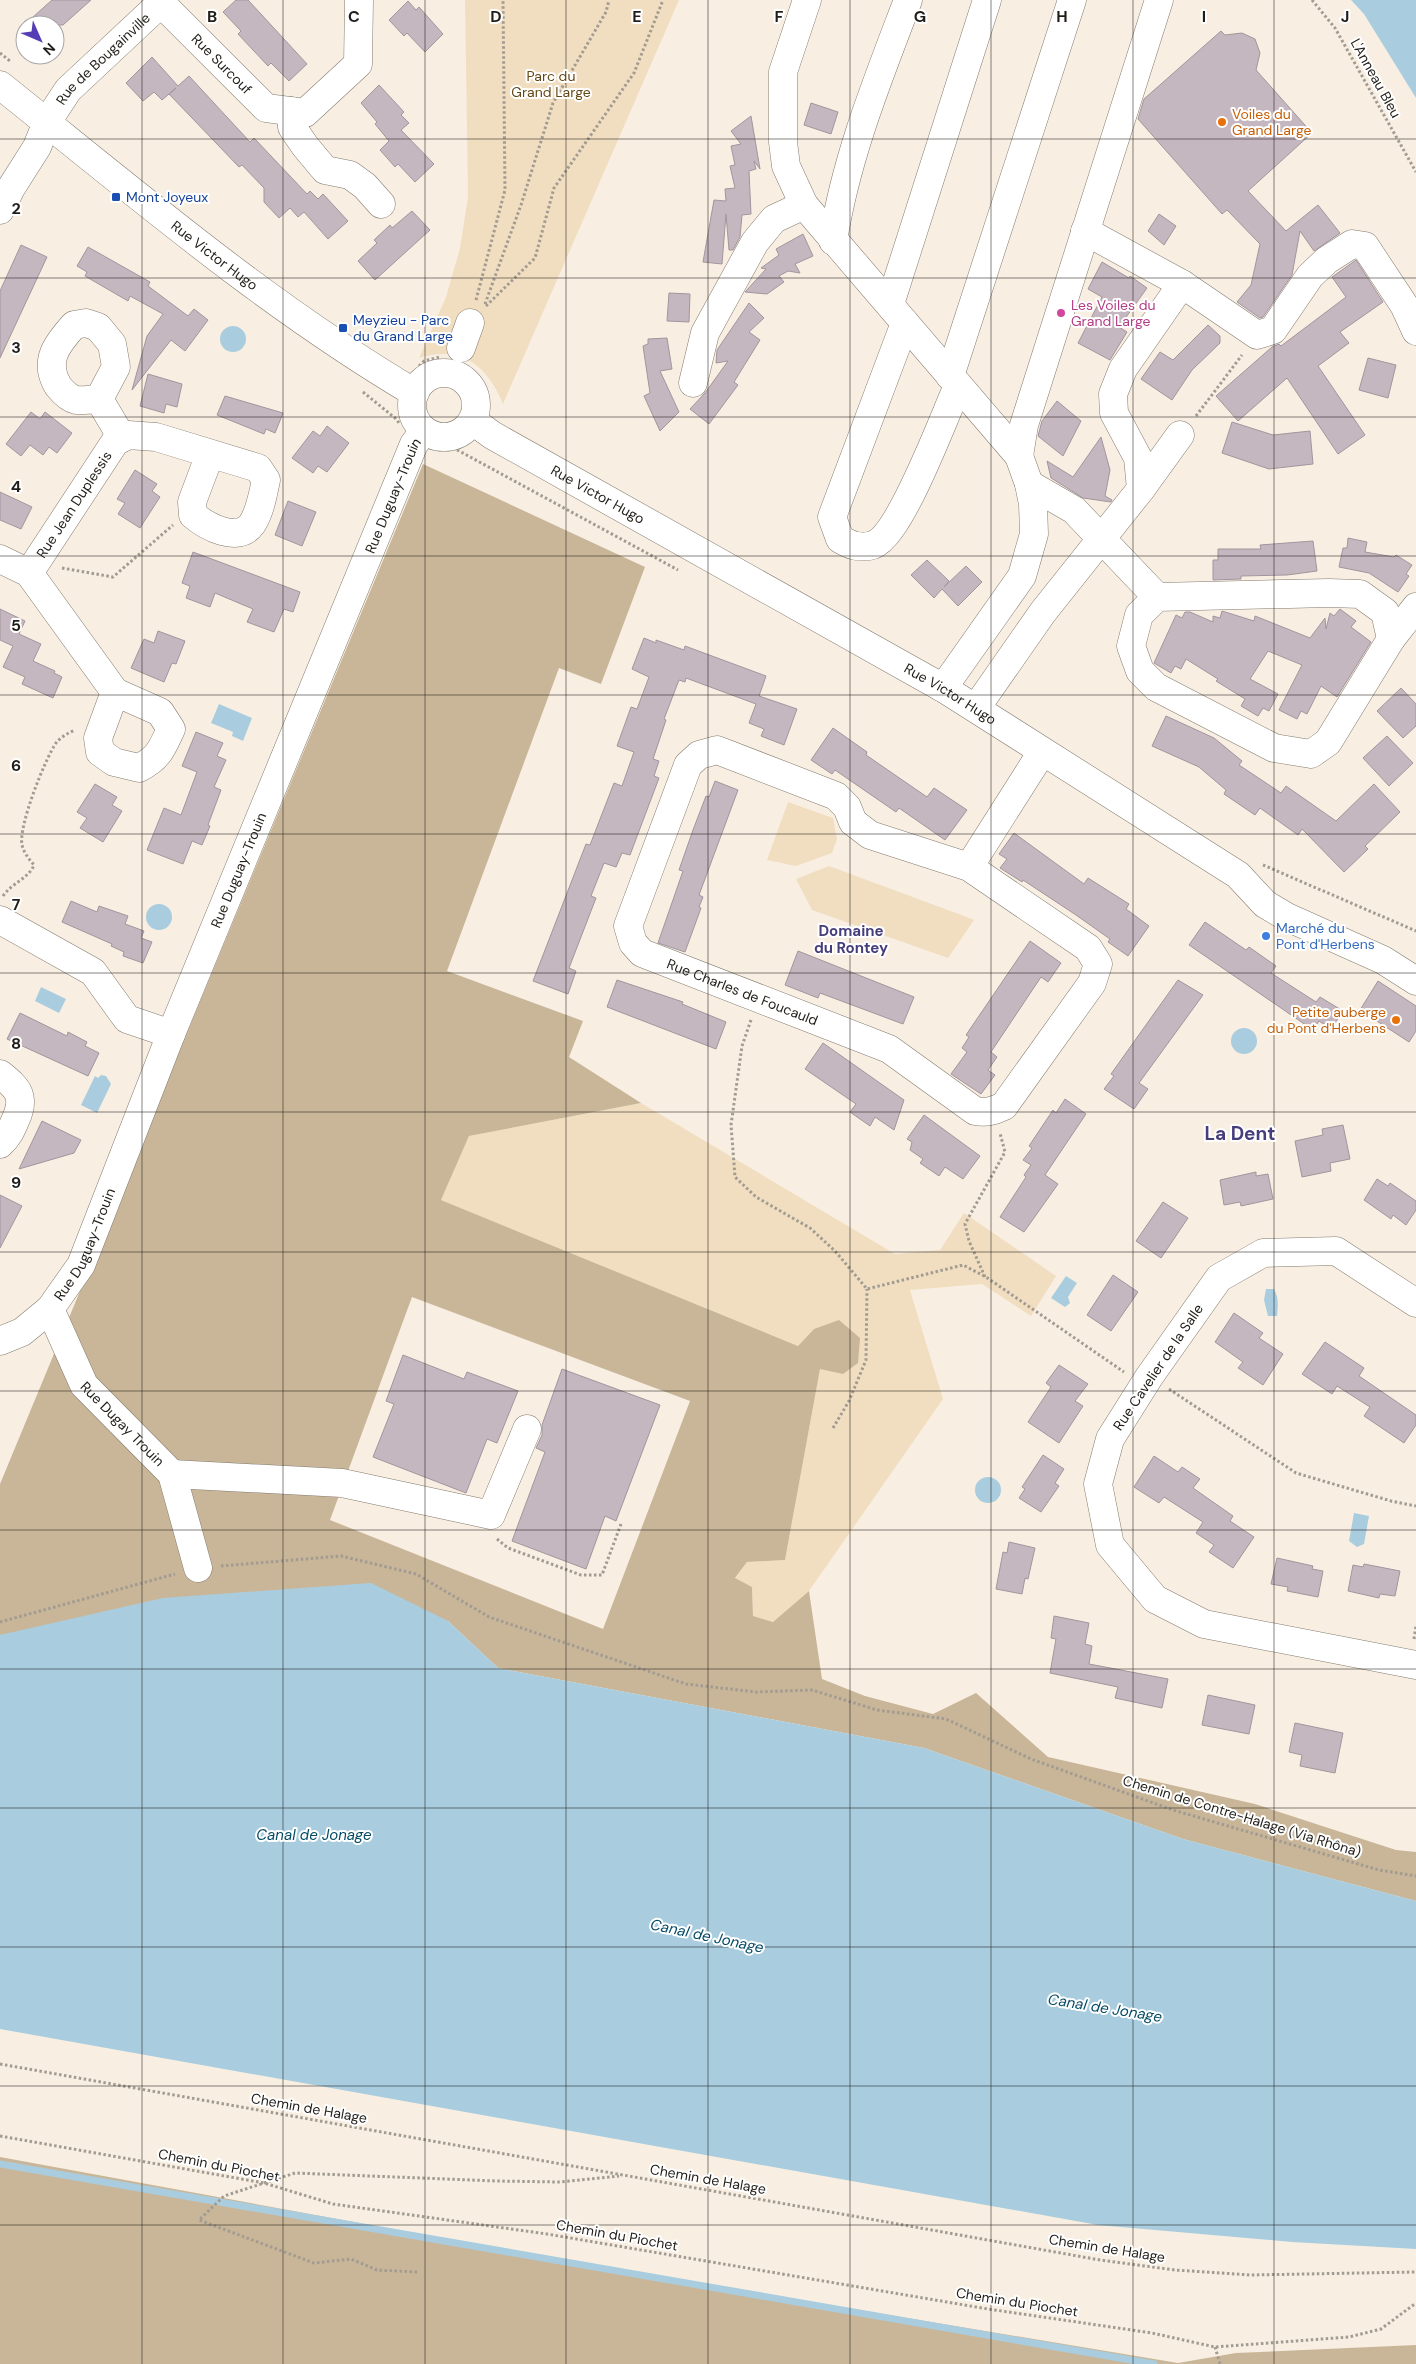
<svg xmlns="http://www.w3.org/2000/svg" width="1416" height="2364" font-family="'DM Sans',sans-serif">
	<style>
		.green { fill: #f1dec1 }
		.forest { fill: #c9b699; fill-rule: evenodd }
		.water { fill: #a9cddf }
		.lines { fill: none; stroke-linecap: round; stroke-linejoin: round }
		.stream { stroke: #a9cddf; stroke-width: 7 }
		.building { fill: #c5b7c0; stroke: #a3959d }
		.minor-casing { stroke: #837b6f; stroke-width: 29 }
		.path { stroke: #a19b91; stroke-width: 3; stroke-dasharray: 2.5 2.5; stroke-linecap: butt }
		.minor { stroke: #fff; stroke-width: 28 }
		.grid { fill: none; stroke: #211e19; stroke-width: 1; stroke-opacity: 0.55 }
		.food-dot { fill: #e8710a; stroke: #fff; stroke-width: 2 }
		.transit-dot { fill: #1a4fb4; stroke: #fff; stroke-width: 2 }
		.hotel-dot { fill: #d1479c; stroke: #fff; stroke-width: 2 }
		.shop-dot { fill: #3f7fe0; stroke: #fff; stroke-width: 2 }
		.labels { text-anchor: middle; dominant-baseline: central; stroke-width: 4; stroke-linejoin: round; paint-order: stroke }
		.street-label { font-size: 14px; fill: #211e19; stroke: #fff }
		.park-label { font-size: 14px; fill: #634815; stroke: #fff }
		.food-label { font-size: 14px; fill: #c56008; stroke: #fff; text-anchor: start }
		.transit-label { font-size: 14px; fill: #164399; stroke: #fff; text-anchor: start }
		.hotel-label { font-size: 14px; fill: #b23c85; stroke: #fff; text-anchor: start }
		.shop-label { font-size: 14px; fill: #366cbe; stroke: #fff; text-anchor: start }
		.neighbourhood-label { font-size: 15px; font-weight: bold; fill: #463e7c; stroke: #fff }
		.water-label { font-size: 15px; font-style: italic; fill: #054b65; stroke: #fff }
		.district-label { font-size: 19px; font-weight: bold; fill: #463e7c; stroke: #fff }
		.grid-label { font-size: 16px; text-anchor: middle; font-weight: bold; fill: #211e19; stroke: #fff; stroke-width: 4; stroke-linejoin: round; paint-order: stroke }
	</style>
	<rect width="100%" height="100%" fill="#f8efe2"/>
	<!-- green -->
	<path class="green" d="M465,0H679L503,404C487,365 461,345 419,358L446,297L460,248L468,197Z
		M788,802L833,818L837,839L832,853L796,866L767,860Z
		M829,866L956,913L974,920L948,958L812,910L796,879Z
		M641,1103L895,1254L940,1250L964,1213L1056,1276L1031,1316L982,1284L910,1290L943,1399L809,1591L773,1622L753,1616L752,1587L735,1579L747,1562L785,1560L820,1369L814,1329L798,1346L441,1200L469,1136Z"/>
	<!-- forest -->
	<path class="forest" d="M423,464L645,567L601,684L559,668L447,971L583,1021L569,1057L641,1103L469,1136L441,1200L798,1346L814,1329L839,1320L860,1338L858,1363L843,1374L820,1369L785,1560L747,1562L735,1578L752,1587L753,1616L773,1622L809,1591L822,1679L865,1696L933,1714L976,1693L1048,1757L1255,1804L1396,1850L1416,1852V1901L1183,1839L924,1748L498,1668L448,1621L0,1635V1484ZM412,1297L690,1401L603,1629L330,1520Z
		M0,2157L577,2263L1178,2363L1236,2353L1416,2345V2364H0Z"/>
	<!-- water -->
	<path class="water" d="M1351,0H1416V98L1364,14Z
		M220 339a13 13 0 1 1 26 0a13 13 0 1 1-26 0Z
		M219,704L252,718L243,741L232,736L233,732L211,723Z
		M146 917a13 13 0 1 1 26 0a13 13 0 1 1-26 0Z
		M41,987L66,999L59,1013L35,1001Z
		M1231 1041a13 13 0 1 1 26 0a13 13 0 1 1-26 0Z
		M101,1075L106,1076L111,1084L97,1113L81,1105L95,1076L98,1078Z
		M1066,1276L1077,1283L1068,1297L1070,1303L1065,1307L1051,1298Z
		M1266,1289H1274C1279,1298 1278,1306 1277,1316H1268L1264,1300Z
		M975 1490a13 13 0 1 1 26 0a13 13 0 1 1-26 0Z
		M1354,1513L1369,1516L1364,1544L1357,1547L1349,1541Z
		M371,1583L448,1621L498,1668L924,1748L1183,1839L1416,1901V2249L1292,2242L1098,2225L0,2029V1635L163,1598Z"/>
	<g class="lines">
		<!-- stream -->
		<path class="stream" d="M0,2164L1154,2364"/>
	</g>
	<!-- building -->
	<path class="building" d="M52,0H91L63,25H24Z
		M236,0H248L307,64L289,81L271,63L268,66L238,34L241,31L223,12Z
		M408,1L416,10L419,7L443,34L425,52L407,33L404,36L389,20Z
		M1221,31L1225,35L1242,33L1255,39L1260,53L1256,70L1312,133L1248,191L1286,231L1318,205L1340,233L1314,251L1300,231L1292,275L1263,317L1260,318L1237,302L1251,285L1260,244L1227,210L1222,214L1138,119L1144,99Z
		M152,57L178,86L189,76L250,142L254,138L307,194L310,191L318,199L323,194L348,221L328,239L304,212L298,217L290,208L279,218L264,202V188L242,165L239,167L169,94L176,88L162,100L154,92L143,101L126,83Z
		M379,85L404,112L401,115L409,123L401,130L434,164L415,182L398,164L395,167L380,150L389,141L375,124L377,122L361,103Z
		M811,103L838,112L831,134L804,125Z
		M751,116L760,169L754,161L756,169L749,171L751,214L742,215L740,237L733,250H729L726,214L722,264L703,262L714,200L726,201L725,189L735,188L730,166L735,165L731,146L741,144L731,131Z
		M412,211L430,230L375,280L358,261L377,243L374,240L390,225L392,228Z
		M1159,214L1176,226L1164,245L1148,231Z
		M803,234L813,256L795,264L800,273L788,271L779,276L784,282L767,294L745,292L766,269L761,268L779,255L776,249Z
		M21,245L47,257L0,358V291Z
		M88,247L150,282L148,286L188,316L194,309L208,320L185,351L171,340L132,390L147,336L163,314L130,296L128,301L85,276L87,272L77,266Z
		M1356,260L1383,302L1340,332L1349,343L1318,366L1365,435L1338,454L1287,378L1238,421L1216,396L1272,347L1279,344L1281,346L1346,297L1332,277Z
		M1102,262L1129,278L1130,276L1147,288L1119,327L1127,332L1110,360L1078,343L1102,297L1088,289Z
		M669,293L690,294L689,322L667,321Z
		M749,303L764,318L749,332L760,340L734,382L738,385L709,424L690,409L705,393L728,361L716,363L717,350Z
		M1208,325L1220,336V343L1192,370L1172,400L1141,379L1160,352L1173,360Z
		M667,338L672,369L660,371L679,412L660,431L644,396L650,393L643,346L648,344V339Z
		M1368,358L1396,365L1388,398L1359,390Z
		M148,374L182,384L177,407L166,404L164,413L140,406Z
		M225,396L283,413L275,433L266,429L264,434L217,415Z
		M1057,401L1081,421L1063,456L1038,436L1042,421Z
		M31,412L40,419L45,412L72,433L57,453L49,447L43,455L30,445L21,456L6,444Z
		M1232,422L1273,435L1310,431L1313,464L1269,469L1222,453Z
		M327,426L349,443L327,472L318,466L313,473L292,458L313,431L320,436Z
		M1101,437L1110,470L1105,496L1112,500L1111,502L1083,498L1051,478L1047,461L1073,477Z
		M135,470L157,484L152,491L160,497L140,528L118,514L125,503L117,499Z
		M0,492L32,507L21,529L0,520Z
		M288,501L316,512L302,546L275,535Z
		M1348,538L1367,542L1365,552L1394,557L1396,555L1412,565L1406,574L1409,576L1398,592L1369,573L1339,567L1343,548H1347Z
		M1313,541L1317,571L1287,575L1241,576V579L1213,580V560H1218V549H1261L1260,545Z
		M193,552L300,592L293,612L284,609L274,632L247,622L253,609L215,593L210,607L186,598L190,586L182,583Z
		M927,560L949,581L944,587L966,566L982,582L958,606L942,589L934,598L911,575Z
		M0,609L25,621L19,634L41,644L33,661L55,671L54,673L62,677L53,698L22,684L25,677L3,667L13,646L0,640Z
		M1340,609L1356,621L1351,627L1371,642L1337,697L1321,686L1307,714L1301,711L1297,719L1279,710L1302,665L1268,651L1250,679L1278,694L1269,711L1263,708L1258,716L1241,706L1245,699L1216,681L1218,679L1186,659L1181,669L1175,666L1171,673L1154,663L1176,615L1182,618L1185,612H1190L1213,622V616L1220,618L1222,611L1254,621L1255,616L1310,638L1325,618L1326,629L1330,613L1334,616Z
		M158,631L185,641L176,664L172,663L164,682L131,668L144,639L154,643Z
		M644,638L656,643V640L684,650L685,646L766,676L759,696L797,709L784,745L761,736L764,729L749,723L756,704L686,678L685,682L679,680L664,719L666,720L653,759L659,761L654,776L659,778L630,855L622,853L616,867L604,863L591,896L596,898L569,968L576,971L568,994L533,981L586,844L590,845L614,783L622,786L634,752L617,746L631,707L637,709L649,677L632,669Z
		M1401,688L1416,704V726L1403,738L1377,711Z
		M1166,716L1214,738L1242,761L1239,765L1281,793L1286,786L1336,821L1374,784L1400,812L1365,846L1368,849L1344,872L1302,829L1298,835L1260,808L1255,815L1224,794L1226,790L1199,767L1152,746Z
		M833,728L867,752L866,755L927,797L934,788L967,810L945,840L899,808L896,812L835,770L832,774L811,760Z
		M196,732L223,743L217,756L226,760L214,787L221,790L208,825L210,826L202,845L192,841L183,864L147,850L164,808L181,815L197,772L182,766Z
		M1387,736L1413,763L1389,786L1363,758Z
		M715,781L738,790L699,895L703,897L699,907L701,908L685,952L658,943L683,871L679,870L693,830L706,796L709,797Z
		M95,784L117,797L112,805L122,811L103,842L80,828L87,818L77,812Z
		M1014,833L1084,884L1088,878L1129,904L1126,909L1149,926L1128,956L1108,942L1110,939L1076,915L1023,880L1022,882L1000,868L1007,859L999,854Z
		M71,901L97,912L99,906L128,916L125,924L144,931L141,938L152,942L143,963L123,956L124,952L111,946L112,944L62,922Z
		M1205,922L1246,950L1249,947L1276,966L1271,973L1316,1002L1320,997L1343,1011L1331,1029L1319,1021L1313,1030L1189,945Z
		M1030,941L1061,963L1048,982L1041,977L991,1052L997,1057L988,1070L995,1075L981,1094L951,1074L967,1052L962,1048L969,1037L966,1035Z
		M798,951L914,997L903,1024L820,993L818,998L785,985Z
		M617,980L683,1002L682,1004L726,1022L716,1049L607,1007Z
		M1178,980L1203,995L1139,1083L1148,1089L1134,1109L1104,1089L1114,1076L1111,1074Z
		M1378,981L1416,1006V1031L1409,1042L1360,1010Z
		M20,1013L67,1036L68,1032L87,1042L85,1046L99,1053L88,1076L7,1039Z
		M823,1043L904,1100L894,1130L875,1117L870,1126L850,1112L856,1104L805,1069Z
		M1065,1099L1086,1114L1045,1175L1058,1184L1024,1232L1000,1217L1026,1177L1024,1175L1031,1165L1023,1160L1032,1148L1029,1146L1053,1110L1056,1113Z
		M924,1115L980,1156L963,1179L945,1167L939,1176L920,1163L923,1159L910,1150L912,1142L907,1139Z
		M42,1121L81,1140L74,1153L19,1169Z
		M1343,1125L1350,1159L1330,1163L1331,1171L1302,1177L1295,1141L1323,1135L1322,1129Z
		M1256,1172V1176L1268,1174L1273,1199L1241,1206L1240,1202L1224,1205L1220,1180Z
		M1377,1179L1388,1186L1390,1183L1416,1201V1210L1406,1225L1393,1215L1391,1219L1364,1200Z
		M0,1195L22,1206L0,1248Z
		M1163,1202L1188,1218L1161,1258L1136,1241Z
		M1113,1275L1138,1292L1111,1331L1087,1315Z
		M1234,1313L1263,1333L1259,1338L1283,1354L1263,1385L1238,1368L1243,1362L1215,1342Z
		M1325,1342L1364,1368L1359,1376L1416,1415V1425L1404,1443L1364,1416L1370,1407L1337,1386L1332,1394L1302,1374Z
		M403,1355L464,1379L467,1372L518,1391L497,1443L487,1439L466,1493L373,1457L394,1404L386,1401Z
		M1059,1365L1088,1384L1075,1401L1083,1406L1059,1443L1028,1422L1051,1387L1046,1383Z
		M562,1369L660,1405L616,1521L605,1516L586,1569L512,1541L545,1452L536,1448L542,1435V1425Z
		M1043,1455L1064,1469L1055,1483L1059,1486L1041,1512L1019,1498L1025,1489L1022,1487Z
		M1154,1456L1178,1472L1182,1467L1200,1479L1193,1488L1233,1516L1230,1521L1254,1537L1233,1568L1209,1552L1214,1545L1196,1533L1203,1522L1164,1497L1159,1503L1134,1487Z
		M1009,1542L1035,1548L1028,1579L1025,1578L1022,1594L996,1589L1003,1552L1007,1553Z
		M1277,1558L1313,1566L1312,1569L1323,1571L1318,1597L1287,1591L1288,1587L1271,1584Z
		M1364,1564L1400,1571L1395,1596L1380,1594L1379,1598L1348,1591L1353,1565L1363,1567Z
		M1054,1616L1089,1623L1085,1644L1092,1646L1089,1664L1168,1679L1162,1708L1115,1698L1118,1687L1050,1673L1056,1639L1051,1638Z
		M1208,1695L1255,1705L1249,1734L1202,1725Z
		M1295,1723L1343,1733L1335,1773L1300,1766L1302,1755L1289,1752Z"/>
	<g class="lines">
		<!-- minor casing -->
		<g class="minor-casing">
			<g id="minor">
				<path d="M807,0L783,72V142L786,166L804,205L1019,456L1029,484L1033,504L1034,534L1022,576L943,688"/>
				<path id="s1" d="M161,3L266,108L305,113L358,64L359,0"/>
				<path id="s2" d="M0,85C134,192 266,305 415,393"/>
				<path d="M291,111L292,127L305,146L325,170L350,175L365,186L381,204"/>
				<path id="s3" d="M0,210L11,188L37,147L47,122L68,90L161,3L158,0"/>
				<path d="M1085,231L1182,284"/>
				<path d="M833,241C846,157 878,79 908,0"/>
				<path d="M890,304L987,0"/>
				<path d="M905,323L832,517L840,539C850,545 860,549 873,545C901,535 944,416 958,386"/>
				<path d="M461,348L470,323"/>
				<circle cx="444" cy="405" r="32"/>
				<path d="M950,376L1072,0"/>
				<path d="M693,383L705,333L755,242L774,219L804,205"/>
				<path d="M99,399C92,399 83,401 76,400C68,398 62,391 58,386C43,361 57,344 74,325L86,323L98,327L112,344L116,367L99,399L122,438"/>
				<path id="s4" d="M473,421L492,435L943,688L1238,875L1265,904L1287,917L1383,960L1416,981"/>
				<path d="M1019,456L1024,425L1159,0"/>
				<path d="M1029,484L1074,510L1157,597L1329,593L1360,594L1385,612L1391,639L1328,742L1311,754L1274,748L1156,687L1140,671L1131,646L1139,615L1157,597"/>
				<path d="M1141,489L1180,435"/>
				<path d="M0,559L29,573L115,692L160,712L171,729C162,748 159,758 139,768L114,762L100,752L98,738L115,692"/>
				<path id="s5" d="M29,573L115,442L128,435L156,437L258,468L266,480C263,494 260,512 252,524C238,544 206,526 193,515L192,502L210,454"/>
				<path d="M1391,639L1416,607"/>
				<path d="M976,708L1043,612L1141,489L1138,458L1114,413L1113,394L1123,369L1182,284L1257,335L1273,330L1310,276L1327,260L1352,244L1365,246L1404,305L1416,331"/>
				<path id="s6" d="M969,867L870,835L853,822L847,807L836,796L717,750L699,755L688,765L628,926L633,943L642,953L889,1049L975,1111C987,1113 993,1111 1004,1106L1092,983L1098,964L1088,948L969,867L1042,752"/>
				<path d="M0,920L93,972L127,1019L171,1034"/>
				<path d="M0,1074C19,1089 26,1097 15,1121C11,1130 8,1137 0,1144"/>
				<path d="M1416,1303L1336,1251L1263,1253L1219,1278L1149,1377L1110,1439L1098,1484L1110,1545L1155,1599L1204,1624L1416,1665"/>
				<path id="s7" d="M50,1309L84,1385L172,1474L198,1568"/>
				<path id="s8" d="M0,1341L22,1332L50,1309L81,1265L171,1034L414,444L424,431"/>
				<path d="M172,1474L342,1483L491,1515L527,1429"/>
			</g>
		</g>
		<!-- path -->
		<path class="path" d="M1312,0L1335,28L1416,172
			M0,53L10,61
			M476,300L505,190L503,0
			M485,304L521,205L553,103L606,12L609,0
			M486,306L535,258L554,188L634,73L663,0
			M419,366L424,361L440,357
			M363,392L395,418L400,424
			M1196,416L1242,355
			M443,446H450L678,570
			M62,568L113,577L173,525
			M1263,865L1416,931
			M3,896C12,883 29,878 34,865C29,859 24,853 22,845C18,827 45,759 56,743C61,737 68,733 75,730
			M751,1020L742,1046L731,1125L735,1177L756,1197L810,1228L835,1251L867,1289L963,1265L986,1277L1124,1372
			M985,1277L969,1241L965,1224L1005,1152L1000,1133
			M1169,1389L1296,1473L1391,1501L1416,1506
			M833,1428L849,1401L866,1360L867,1289
			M497,1539L508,1548L581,1575H602L621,1524
			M221,1566L341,1556L416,1574L489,1617L686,1684L756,1692L812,1690L877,1710L946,1719L1031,1759L1173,1810L1379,1870L1416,1876
			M0,1622L175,1574
			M1414,1639L1416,1626
			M0,2064L1100,2260L1175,2270L1251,2275L1416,2272
			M0,2136L264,2183L333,2204L547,2234L988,2309L1152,2333L1215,2347L1349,2337L1381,2329L1416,2303
			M417,2272L377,2270L351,2259L314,2263L199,2220L224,2196L295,2173L496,2181L560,2182L619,2176
			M1215,2347L1220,2364"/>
		<!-- minor -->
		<use href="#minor" class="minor"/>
	</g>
	<!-- grid -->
	<path class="grid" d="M142,0V2364M283,0V2364M425,0V2364M566,0V2364M708,0V2364M850,0V2364M991,0V2364M1133,0V2364M1274,0V2364M0,139H1416M0,278H1416M0,417H1416M0,556H1416M0,695H1416M0,834H1416M0,973H1416M0,1112H1416M0,1252H1416M0,1391H1416M0,1530H1416M0,1669H1416M0,1808H1416M0,1947H1416M0,2086H1416M0,2225H1416"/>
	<!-- markers -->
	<g class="food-dot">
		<circle cx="1222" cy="122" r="5"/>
		<circle cx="1396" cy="1020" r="5"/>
	</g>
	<g class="transit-dot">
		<rect x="111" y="192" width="10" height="10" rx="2.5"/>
		<rect x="338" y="323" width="10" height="10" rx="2.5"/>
	</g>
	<circle class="hotel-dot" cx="1061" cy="313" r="5"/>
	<circle class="shop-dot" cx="1266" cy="936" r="5"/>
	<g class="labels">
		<!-- street labels -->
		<g class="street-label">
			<text stroke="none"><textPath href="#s3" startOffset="185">Rue de Bougainville</textPath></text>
			<text stroke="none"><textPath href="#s1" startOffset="86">Rue Surcouf</textPath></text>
			<text transform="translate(1376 78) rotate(61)">L'Anneau Bleu</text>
			<text stroke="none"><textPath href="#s2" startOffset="274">Rue Victor Hugo</textPath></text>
			<text stroke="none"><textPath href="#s4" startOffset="145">Rue Victor Hugo</textPath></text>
			<text stroke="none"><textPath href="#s8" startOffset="944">Rue Duguay-Trouin</textPath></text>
			<text stroke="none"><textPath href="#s5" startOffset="82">Rue Jean Duplessis</textPath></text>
			<text stroke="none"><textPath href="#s4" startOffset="550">Rue Victor Hugo</textPath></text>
			<text stroke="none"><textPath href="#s8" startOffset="539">Rue Duguay-Trouin</textPath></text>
			<text stroke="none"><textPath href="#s6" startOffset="629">Rue Charles de Foucauld</textPath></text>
			<text stroke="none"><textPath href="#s8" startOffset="134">Rue Duguay-Trouin</textPath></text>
			<text transform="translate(1158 1367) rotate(-56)">Rue Cavelier de la Salle</text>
			<text stroke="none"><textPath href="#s7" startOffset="138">Rue Dugay Trouin</textPath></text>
			<text transform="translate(1242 1816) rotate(17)">Chemin de Contre-Halage (Via Rhôna)</text>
			<text transform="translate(309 2108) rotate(10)">Chemin de Halage</text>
			<text transform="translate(219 2165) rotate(11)">Chemin du Piochet</text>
			<text transform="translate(708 2179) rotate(10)">Chemin de Halage</text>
			<text transform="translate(617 2235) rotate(10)">Chemin du Piochet</text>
			<text transform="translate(1107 2248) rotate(9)">Chemin de Halage</text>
			<text transform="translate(1017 2302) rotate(9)">Chemin du Piochet</text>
		</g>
		<!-- park labels -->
		<g class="park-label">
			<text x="551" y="76">Parc du<tspan x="551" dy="16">Grand Large</tspan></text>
		</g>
		<!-- food labels -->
		<g class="food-label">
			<text x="1232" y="114">Voiles du<tspan x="1232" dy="16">Grand Large</tspan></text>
			<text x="1386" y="1012" text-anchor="end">Petite auberge<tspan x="1386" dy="16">du Pont d'Herbens</tspan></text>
		</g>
		<!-- transit labels -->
		<g class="transit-label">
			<text x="126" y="197">Mont Joyeux</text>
			<text x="353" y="320">Meyzieu - Parc<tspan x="353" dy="16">du Grand Large</tspan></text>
		</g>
		<!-- hotel labels -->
		<g class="hotel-label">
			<text x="1071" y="305">Les Voiles du<tspan x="1071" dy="16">Grand Large</tspan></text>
		</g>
		<!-- shop labels -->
		<g class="shop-label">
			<text x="1276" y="928">Marché du<tspan x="1276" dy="16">Pont d'Herbens</tspan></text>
		</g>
		<!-- neighbourhood labels -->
		<g class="neighbourhood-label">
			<text x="851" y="931">Domaine<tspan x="851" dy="17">du Rontey</tspan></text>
		</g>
		<!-- water labels -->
		<g class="water-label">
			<text x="314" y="1835">Canal de Jonage</text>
			<text transform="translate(707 1936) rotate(12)">Canal de Jonage</text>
			<text transform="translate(1105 2008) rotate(9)">Canal de Jonage</text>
		</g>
		<!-- district labels -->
		<g class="district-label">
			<text x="1240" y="1133">La Dent</text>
		</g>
	</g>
	<g class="grid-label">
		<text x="212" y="22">B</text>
		<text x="354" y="22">C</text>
		<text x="496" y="22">D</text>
		<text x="637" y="22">E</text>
		<text x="779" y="22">F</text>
		<text x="920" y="22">G</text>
		<text x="1062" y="22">H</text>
		<text x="1204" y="22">I</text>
		<text x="1345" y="22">J</text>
		<text x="16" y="214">2</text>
		<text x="16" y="353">3</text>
		<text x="16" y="492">4</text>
		<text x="16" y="631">5</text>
		<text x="16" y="771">6</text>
		<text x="16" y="910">7</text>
		<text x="16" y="1049">8</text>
		<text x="16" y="1188">9</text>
	</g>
	<!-- north arrow -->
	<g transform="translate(40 40) rotate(135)"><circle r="24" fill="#ffffff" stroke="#a6a5a3"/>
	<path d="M0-4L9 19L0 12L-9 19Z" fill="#553db5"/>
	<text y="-8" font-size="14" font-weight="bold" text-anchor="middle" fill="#211e19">N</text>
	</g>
</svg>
